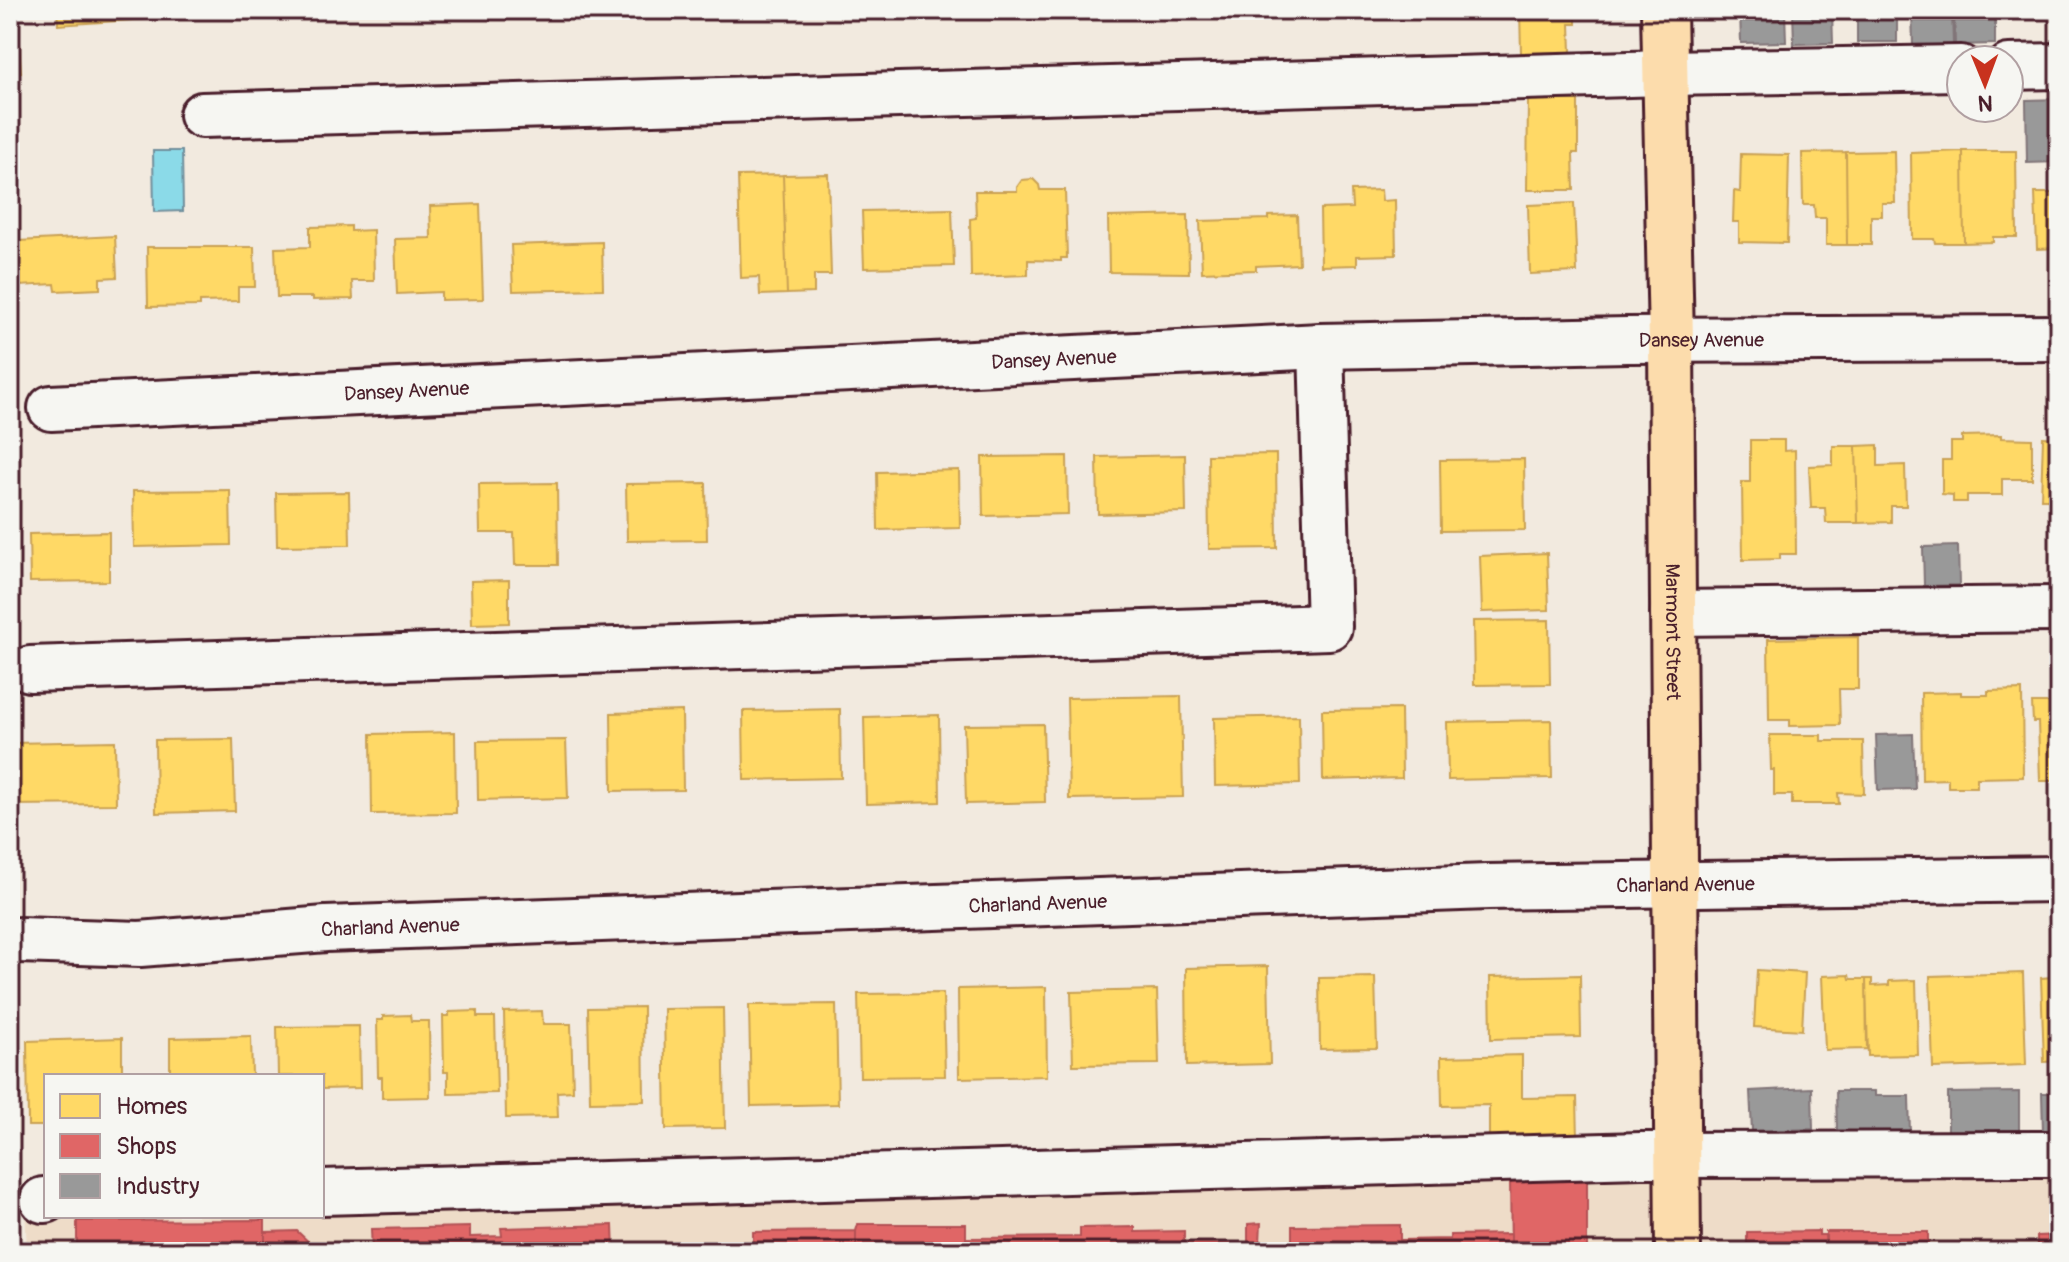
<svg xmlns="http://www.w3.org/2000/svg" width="2069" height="1262" font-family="Pangolin,sans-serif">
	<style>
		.built { fill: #eedcc8 }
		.water { fill: #8bdae8; stroke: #718f9c; stroke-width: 2 }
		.homes { fill: #ffd966; stroke: #c9a154; stroke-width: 2 }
		.shops { fill: #e06666; stroke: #b35154; stroke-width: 2 }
		.industry { fill: #999; stroke: #817478; stroke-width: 2 }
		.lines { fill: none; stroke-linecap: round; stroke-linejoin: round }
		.minor-casing { stroke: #4a1f2b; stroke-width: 50 }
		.major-casing { stroke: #4a1f2b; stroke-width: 50 }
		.minor { stroke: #f6f6f2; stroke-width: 44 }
		.major { stroke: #fcdcac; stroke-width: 44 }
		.labels { text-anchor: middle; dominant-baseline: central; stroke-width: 8; stroke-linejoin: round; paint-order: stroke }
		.street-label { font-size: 20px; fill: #4a1f2b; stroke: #f6f6f2 }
	</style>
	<rect width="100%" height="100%" fill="#f2eadf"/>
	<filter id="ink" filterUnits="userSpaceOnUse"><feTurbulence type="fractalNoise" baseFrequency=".0125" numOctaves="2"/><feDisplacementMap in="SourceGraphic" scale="16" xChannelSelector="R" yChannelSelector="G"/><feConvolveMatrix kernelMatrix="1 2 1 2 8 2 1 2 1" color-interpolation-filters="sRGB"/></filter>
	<g filter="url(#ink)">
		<!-- built -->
		<path class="built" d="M2059,1160V1252H27L25,1206L46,1216H322V1199Z"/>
		<!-- water -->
		<path class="water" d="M153,151H182L183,211L154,212Z"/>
		<!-- homes -->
		<path class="homes" d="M57,10H145L146,19L58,25Z
			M1520,10H1576V24H1570L1571,52L1521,53Z
			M18,27L21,73L10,74V28Z
			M1528,100H1578V153H1573L1574,190H1527Z
			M1894,151L1895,203H1882V216H1871V245H1847L1846,152Z
			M1963,151H2016L2017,237H1993V242L1964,243Z
			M1963,151L1964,243H1935L1934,239H1912L1911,153Z
			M1846,152L1847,245H1826V218H1815L1814,205H1803L1802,153Z
			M1741,154L1789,155L1787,243L1739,242V222H1733L1734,191L1740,192Z
			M828,174L831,275H814V293L787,294L783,175Z
			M783,175L787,294L760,295L759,277L741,278L738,176Z
			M1033,179L1039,185L1040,190H1065L1067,258H1061V261L1028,260V275L971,277L970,219L976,218L975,191H1017V187L1022,180Z
			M1381,190L1382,201L1395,200L1396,255L1357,256V265L1321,266L1320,209L1352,208L1351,191Z
			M2035,193H2059V248L2037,249Z
			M1574,203L1577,272L1530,274L1528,205Z
			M480,204L483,299L441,300V292L397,294L395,239L431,238L430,206Z
			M952,209L954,266L864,268L862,211Z
			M1188,215L1189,273L1109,272L1108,217Z
			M1297,215L1299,264L1256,266V270L1202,272L1200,221L1268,219V216Z
			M351,226V231L373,230L374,281H352L353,299L313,300V297H277L275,248L310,247V227Z
			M115,236L117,277L100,278V289L56,291L55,284L19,286L18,241Z
			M602,242L603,289L513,291L511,245Z
			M147,247H254L255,287H238V301L200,302V306L148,307Z
			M2001,435V438L2032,439V479H2002V495H1967V502H1953V495L1942,494V460H1951V442H1962V436Z
			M2043,437L2059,438V499H2041Z
			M1750,440H1784V451L1795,450L1796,554H1780V559L1743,560L1742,482H1750Z
			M1878,445V466L1905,465L1906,506H1891V522L1858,523L1856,446Z
			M1833,446H1856L1858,523H1826L1825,508H1811L1809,466L1833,465Z
			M1276,454L1277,548L1209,549L1208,455Z
			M1185,455L1186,512L1098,514L1097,457Z
			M1067,456L1068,514L983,516L982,457Z
			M1524,459L1525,530L1441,531L1440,460Z
			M959,470L960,528L878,530L877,472Z
			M557,483L558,565H515L514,533H480L479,484Z
			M706,483L707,540L627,541L626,484Z
			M230,490L231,545L134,547L133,491Z
			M349,492L350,545L277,546L276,493Z
			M109,532V581L30,582L29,534Z
			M1547,553L1549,610L1482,612L1480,556Z
			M509,580V623L472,624L471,581Z
			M1549,620L1550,684L1474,685L1473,621Z
			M1858,637V689H1839L1840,725L1790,726V720H1769L1768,639Z
			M2022,690L2023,777L1977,778V787H1948V779L1922,780L1921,693L1961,692V695H1988V691Z
			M1181,696L1183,797L1069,799L1067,698Z
			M2054,699H2059V781H2040L2038,722H2033L2032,703H2054Z
			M840,709L841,778L744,780L743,711Z
			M1401,709L1402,778L1323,780L1322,710Z
			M682,711L683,790L612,791L611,713Z
			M939,715L940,802L866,804L864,717Z
			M1299,716L1300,784L1215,786L1214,718Z
			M1551,720L1552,778L1448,780L1447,722Z
			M1043,724L1045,802L966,804L964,725Z
			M455,732L456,813L372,814L371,734Z
			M1770,735H1821V741H1863L1864,794L1838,793L1839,804H1792V795H1774V770H1771Z
			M233,739L235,811L156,813L155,740Z
			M566,740L568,798L478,800L477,741Z
			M115,741L116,804L10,805V743Z
			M1268,966L1270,1064L1187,1066L1186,968Z
			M1757,970L1805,973L1802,1030L1754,1027Z
			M2052,971H2059V1061L2044,1062L2041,978L2052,977Z
			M2023,973L2026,1065L1933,1068L1930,976Z
			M1580,975L1581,1037L1491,1039L1490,977Z
			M1849,975L1850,979H1866L1867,1049L1825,1050L1822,976Z
			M1375,977L1377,1048L1320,1049L1319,978Z
			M1866,979H1872V986L1889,985V981L1916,980L1918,1055L1868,1056Z
			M1046,987L1047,1076L959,1078L958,989Z
			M1157,990L1159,1064L1073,1065L1071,992Z
			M943,993L945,1076L860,1077L858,994Z
			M836,1004L838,1104L751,1106L749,1005Z
			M643,1007L644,1101L590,1102L588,1008Z
			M723,1008L725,1128L666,1129L664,1009Z
			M477,1011V1017H495L497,1093L448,1094V1072H444L443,1016H449V1012Z
			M542,1011L543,1024H571L573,1091L557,1092L558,1117L506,1118L504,1012Z
			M410,1015L411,1021H429L430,1097L382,1098V1077H378L377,1020H383V1016Z
			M359,1026L360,1088L322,1089V1076H278L277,1027Z
			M251,1036L252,1076H170V1038Z
			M122,1038V1076H46V1126H28L27,1041Z
			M1522,1055V1098L1577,1097L1578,1140L1489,1141V1105L1442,1106L1441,1057Z"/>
		<!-- shops -->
		<path class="shops" d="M1587,1179V1250L1511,1252L1510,1180Z
			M265,1220V1252H77V1221Z
			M1261,1223L1260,1243H1292V1252H1184L1185,1243L1248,1244V1224Z
			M858,1224H966V1252H856V1231Z
			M613,1225L614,1252H372L371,1229L470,1227V1237L502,1236L501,1228Z
			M1400,1225V1252H1292V1226Z
			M1135,1227V1232L1184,1231V1252H966V1238L1080,1237V1228Z
			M297,1231L314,1247H372V1252H265V1232Z
			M856,1231V1252H614L613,1245L753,1244V1232Z
			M1819,1231V1235H1825L1826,1252H1747V1232Z
			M1826,1232H1928V1252H1826Z
			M1511,1234V1252H1400V1240L1450,1239V1235Z
			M2059,1235V1252H2037V1236Z"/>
		<!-- industry -->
		<path class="industry" d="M1740,10H1785L1786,42L1741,43Z
			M1793,10H1832L1833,43L1794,44Z
			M1857,10H1897V42H1857Z
			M1912,10H1952L1953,45L1913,46Z
			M1954,10H1995V44L1955,45Z
			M2059,99V162L2027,163L2026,100Z
			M1958,546L1959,585L1924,586L1923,547Z
			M1913,734L1915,789L1878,790L1876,735Z
			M1812,1088L1813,1129L1752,1131L1750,1091Z
			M1836,1091H1875V1096H1909L1910,1135L1870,1137V1131H1837Z
			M2019,1092V1130L1948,1132V1093Z
			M2042,1093H2059V1133H2043Z"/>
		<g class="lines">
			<!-- minor casing -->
			<g class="minor-casing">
				<g id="minor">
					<path d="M2009,67L2059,66"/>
					<path d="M202,115L1665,73L1961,68"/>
					<path id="s1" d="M51,408L1321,346L1627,340L2059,338"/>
					<path d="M1673,613L2059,609"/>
					<path d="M30,669L1329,627L1321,346"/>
					<path id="s2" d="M19,940L140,944L326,929L1488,887L2059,879"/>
					<path d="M322,1192L1641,1155L2059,1154"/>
					<path d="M43,1200H46"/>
				</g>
			</g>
			<!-- major casing -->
			<g class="major-casing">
				<g id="major">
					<path id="s3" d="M1664,10L1671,341L1678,1252"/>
				</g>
			</g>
			<!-- minor -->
			<use href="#minor" class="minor"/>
			<!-- major -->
			<use href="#major" class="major"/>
		</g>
	</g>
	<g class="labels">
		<!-- street labels -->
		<g class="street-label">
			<text stroke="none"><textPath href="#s1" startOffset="1652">Dansey Avenue</textPath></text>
			<text stroke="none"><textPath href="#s1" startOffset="1004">Dansey Avenue</textPath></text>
			<text stroke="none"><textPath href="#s1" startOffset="356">Dansey Avenue</textPath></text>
			<text stroke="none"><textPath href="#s3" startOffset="622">Marmont Street</textPath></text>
			<text stroke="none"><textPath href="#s2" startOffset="1668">Charland Avenue</textPath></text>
			<text stroke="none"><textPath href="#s2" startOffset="1020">Charland Avenue</textPath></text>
			<text stroke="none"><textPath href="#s2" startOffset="372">Charland Avenue</textPath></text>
		</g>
	</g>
	<!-- margin -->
	<rect width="2069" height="1262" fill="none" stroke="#f6f6f2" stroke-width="40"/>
	<rect x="20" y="20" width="2029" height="1222" fill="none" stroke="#4a1f2b" stroke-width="3" filter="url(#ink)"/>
	<!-- legend -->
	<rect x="44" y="1074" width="280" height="144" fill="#f6f6f2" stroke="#b1a0a2" stroke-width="2"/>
	<rect x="60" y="1094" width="40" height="24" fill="#ffd966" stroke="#b1a0a2" stroke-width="2"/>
	<text x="116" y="1114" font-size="24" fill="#4a1f2b">Homes</text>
	<rect x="60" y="1134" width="40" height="24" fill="#e06666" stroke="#b1a0a2" stroke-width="2"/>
	<text x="116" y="1154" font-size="24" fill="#4a1f2b">Shops</text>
	<rect x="60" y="1174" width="40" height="24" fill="#999999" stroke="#b1a0a2" stroke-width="2"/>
	<text x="116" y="1194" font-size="24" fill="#4a1f2b">Industry</text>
	<!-- north arrow -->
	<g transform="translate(1985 84) rotate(179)"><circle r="38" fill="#f6f6f2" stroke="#b1a0a2" stroke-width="2"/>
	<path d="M0-6L14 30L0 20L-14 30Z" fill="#c8321e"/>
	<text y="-12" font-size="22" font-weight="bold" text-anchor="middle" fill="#4a1f2b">N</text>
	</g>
</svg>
